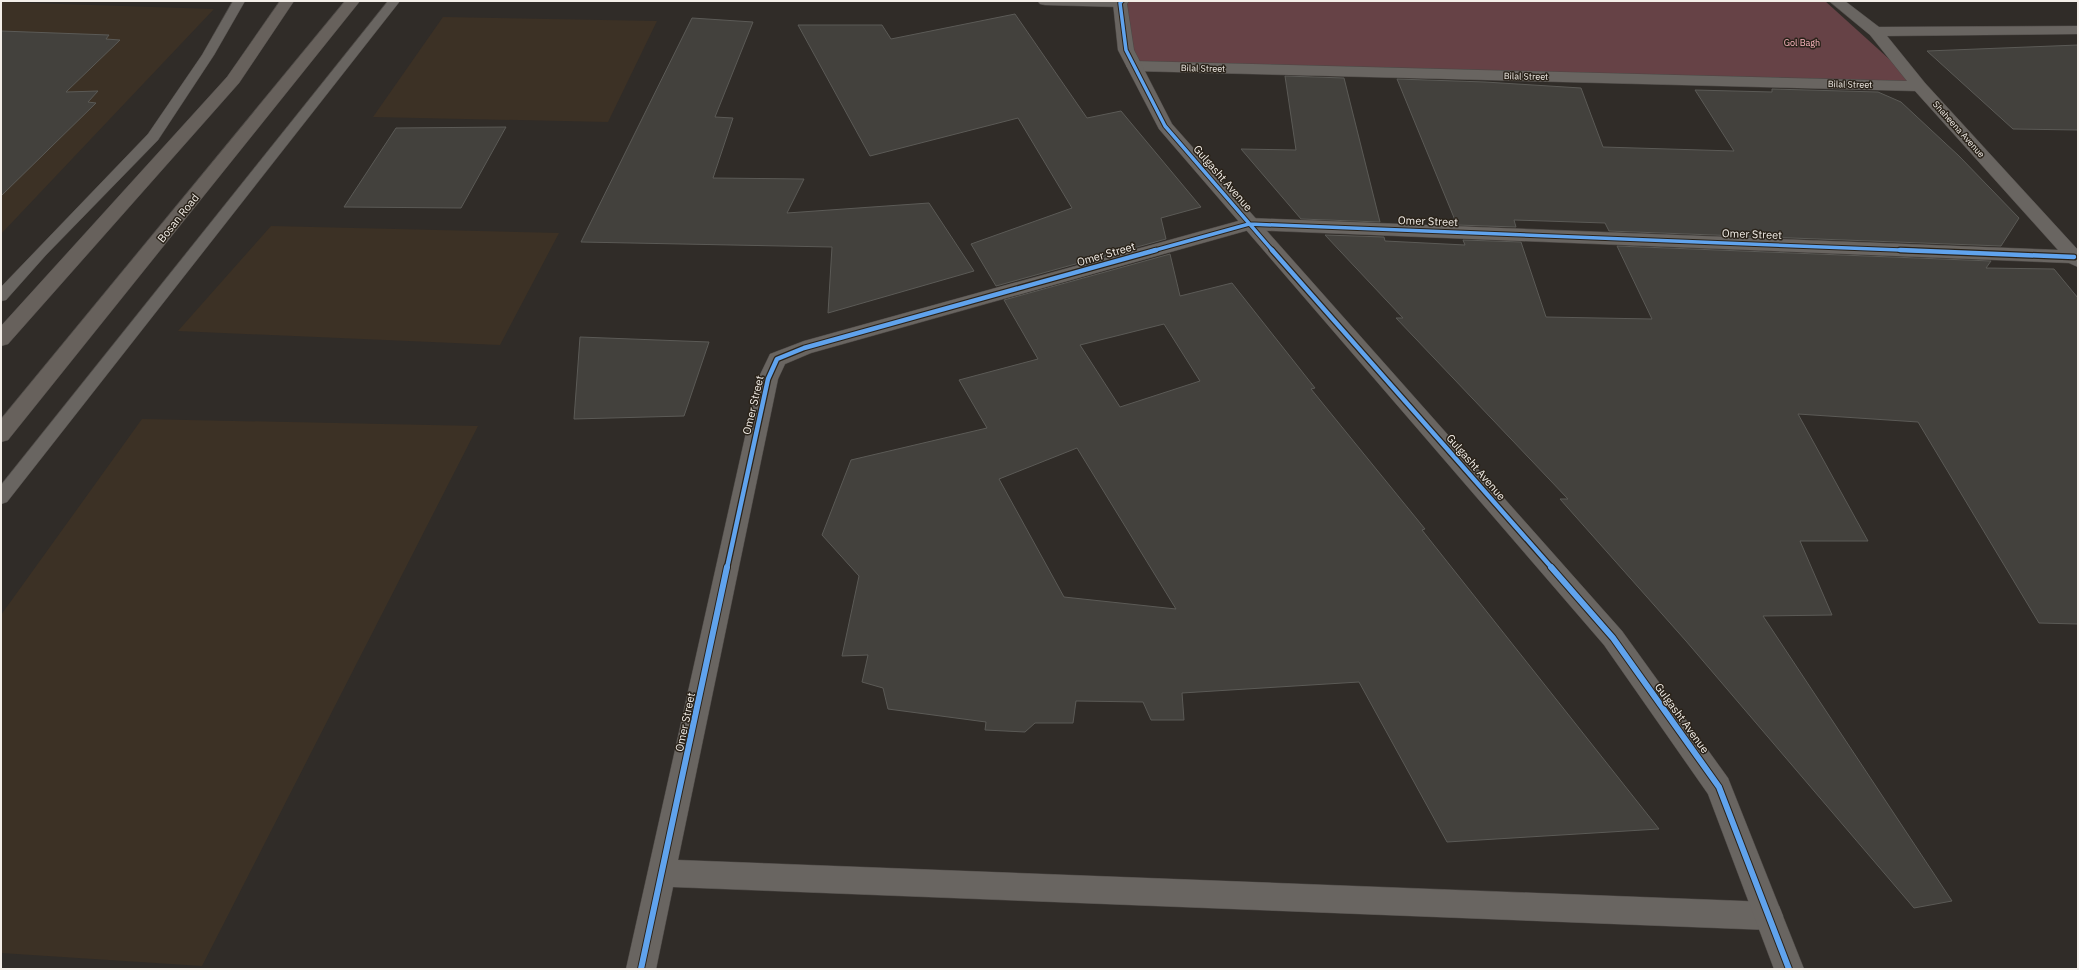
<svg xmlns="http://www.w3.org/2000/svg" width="2079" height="970" font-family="'IBM Plex Sans',sans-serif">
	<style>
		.built { fill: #3c3125 }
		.green { fill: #664246 }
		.building { fill: #43413d; stroke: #5b5a56; fill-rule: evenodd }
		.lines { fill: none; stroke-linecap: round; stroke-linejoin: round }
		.service-casing { stroke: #4c4845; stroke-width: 1 }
		.minor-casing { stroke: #4c4845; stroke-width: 1 }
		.tertiary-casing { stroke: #4c4845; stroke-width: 1 }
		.primary-casing { stroke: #4c4845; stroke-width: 1 }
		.service { fill: #696561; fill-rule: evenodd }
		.minor { fill: #696561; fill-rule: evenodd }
		.tertiary { fill: #696561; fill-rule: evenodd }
		.primary { fill: #67615c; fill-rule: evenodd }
		.cycleway-far2-casing { stroke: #2a231a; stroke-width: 5.5 }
		.cycleway-far1-casing { stroke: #2a231a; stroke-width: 7 }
		.cycleway-casing { stroke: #2a231a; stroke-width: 8 }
		.cycleway-far2 { stroke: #60a3ed; stroke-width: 3.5 }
		.cycleway-far1 { stroke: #60a3ed; stroke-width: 4.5 }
		.cycleway { stroke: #60a3ed; stroke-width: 6 }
		.labels { text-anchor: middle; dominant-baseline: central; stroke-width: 3; stroke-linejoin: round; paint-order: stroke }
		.far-park-label { font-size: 9px; fill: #feb7c1; stroke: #2a231a }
		.far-street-label { font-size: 9px; fill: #f3eee8; stroke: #2a231a }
		.street-label { font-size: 11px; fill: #f3eee8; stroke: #2a231a }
	</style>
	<rect width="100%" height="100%" fill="#302c28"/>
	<!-- built -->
	<path class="built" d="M1,2L214,9L1,234Z
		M443,17L657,21L608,122L373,117Z
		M271,226L559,233L500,345L178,331Z
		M142,419L478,426L202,966L1,953V615Z"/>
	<!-- green -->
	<path class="green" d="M1122,1H1825L1919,86L1134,66Z"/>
	<!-- building -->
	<path class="building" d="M1015,14L1087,118L1121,111L1201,207L1161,218L1166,239L996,286L971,244L1072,208L1018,118L870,156L798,25H882L891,39Z
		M692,18L753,22L715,117L733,118L713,178L804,179L787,213L929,203L974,271L828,313L832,247L581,242Z
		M1,31L109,35L106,39L120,40L66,92L98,91L88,102L96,103L1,196Z
		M2078,45V130L2013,129L1927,51Z
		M1285,76L1344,78L1380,222L1301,219L1241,149L1296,150Z
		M1397,79L1485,82L1581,88L1603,147L1734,151L1695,90L1772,92V89L1878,92L1901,102L1959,156L2019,218L2001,246L1609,231L1605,223L1514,220L1516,227L1457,225Z
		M506,127L461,208L344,207L396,128Z
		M1325,235L1384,237L1385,241L1465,245L1463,240L1521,242L1546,317L1652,319L1617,246L1991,261L1986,268L2054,269L2078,298V624L2039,623L1918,422L1798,414L1868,541H1800L1832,615L1763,616L1952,901L1914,908L1686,641L1560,499H1568L1396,318H1403Z
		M1170,254L1180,296L1232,283L1315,388L1311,389L1425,529L1422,530L1659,829L1447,842L1359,682L1182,693L1184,720H1151L1143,702L1076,701L1073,723H1035L1025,732L985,730L986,722L888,709L883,688L862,682L868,655L842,656L859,576L822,535L851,460L987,428L959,380L1038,359L1004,300ZM1164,324L1200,381L1120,407L1080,345ZM1077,448L1176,609L1064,597L999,479Z
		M580,337L709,342L684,416L574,419Z"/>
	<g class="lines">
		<!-- service casing -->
		<g class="service-casing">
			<path id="service" d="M233,1H245L214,55L158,140L46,255L6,300L1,301V287L148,134L202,55Z
				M388,1H400L7,502L1,504V485Z"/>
		</g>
		<!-- minor casing -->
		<g class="minor-casing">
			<path id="minor" d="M1038,1H1126L1127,3L1125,6L1120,7L1045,5L1040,4Z
				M1829,1H1845L1879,27L2078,26V34L1887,36L1925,83L2078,250V267L2069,263L1249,230L811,353L785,364L778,379L678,860L1769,902L1779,906L1783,916L1779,926L1769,930L673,887L656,969H626L758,379L770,354L804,341L1249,218L2058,250L1915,91L1134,71L1129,69L1126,66L1129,63L1134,61L1907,81L1870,35Z"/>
		</g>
		<!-- tertiary casing -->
		<g class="tertiary-casing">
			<path id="tertiary" d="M1114,1H1129L1127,4L1134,50L1172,124L1622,631L1728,778L1804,969H1774L1708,794L1604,645L1159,129L1118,50L1113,3Z"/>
		</g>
		<!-- primary casing -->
		<g class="primary-casing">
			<path id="primary" d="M280,1H294L239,83L8,344L1,346V326L227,77Z
				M345,1H360L8,440L1,442V419Z"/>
		</g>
		<!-- service -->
		<use href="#service" class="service"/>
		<!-- minor -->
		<use href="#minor" class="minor"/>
		<!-- tertiary -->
		<use href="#tertiary" class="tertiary"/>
		<!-- primary -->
		<use href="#primary" class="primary"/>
		<!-- cycleway-far2 casing -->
		<g class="cycleway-far2-casing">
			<path id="cycleway-far2" d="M1122,1L1120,3L1126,50L1165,126L1273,251
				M1152,251L1249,224L1925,251"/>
		</g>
		<!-- cycleway-far1 casing -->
		<g class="cycleway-far1-casing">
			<path id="cycleway-far1" d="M1272,250L1552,568
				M1900,250L2074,257
				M727,568L768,379L777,359L804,348L1156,250"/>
		</g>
		<!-- cycleway casing -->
		<g class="cycleway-casing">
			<path id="cycleway" d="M1551,567L1613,638L1719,787L1789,969
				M641,969L727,567"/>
		</g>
		<!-- cycleway-far2 -->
		<use href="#cycleway-far2" class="cycleway-far2"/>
		<!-- cycleway-far1 -->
		<use href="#cycleway-far1" class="cycleway-far1"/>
		<!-- cycleway -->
		<use href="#cycleway" class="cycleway"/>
	</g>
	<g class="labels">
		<!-- far-park labels -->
		<g class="far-park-label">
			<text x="1802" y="42">Gol Bagh</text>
		</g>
		<!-- far-street labels -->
		<g class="far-street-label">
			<text transform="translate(1203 68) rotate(1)">Bilal Street</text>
			<text transform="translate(1526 76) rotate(1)">Bilal Street</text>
			<text transform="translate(1850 84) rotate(1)">Bilal Street</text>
			<text transform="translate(1959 129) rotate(48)">Shaheena Avenue</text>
		</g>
		<!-- street labels -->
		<g class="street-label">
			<text transform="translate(1223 178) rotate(49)">Gulgasht Avenue</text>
			<text transform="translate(178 218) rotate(-51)">Bosan Road</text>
			<text transform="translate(1428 221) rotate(2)">Omer Street</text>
			<text transform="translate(1752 234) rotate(2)">Omer Street</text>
			<text transform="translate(1106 254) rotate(-16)">Omer Street</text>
			<text transform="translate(753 405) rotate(-77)">Omer Street</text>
			<text transform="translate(1476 467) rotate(49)">Gulgasht Avenue</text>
			<text transform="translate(1682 718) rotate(54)">Gulgasht Avenue</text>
			<text transform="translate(685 722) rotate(-78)">Omer Street</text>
		</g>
	</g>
	<!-- border -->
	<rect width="2079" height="970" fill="none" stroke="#f3eee8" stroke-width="4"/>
</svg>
